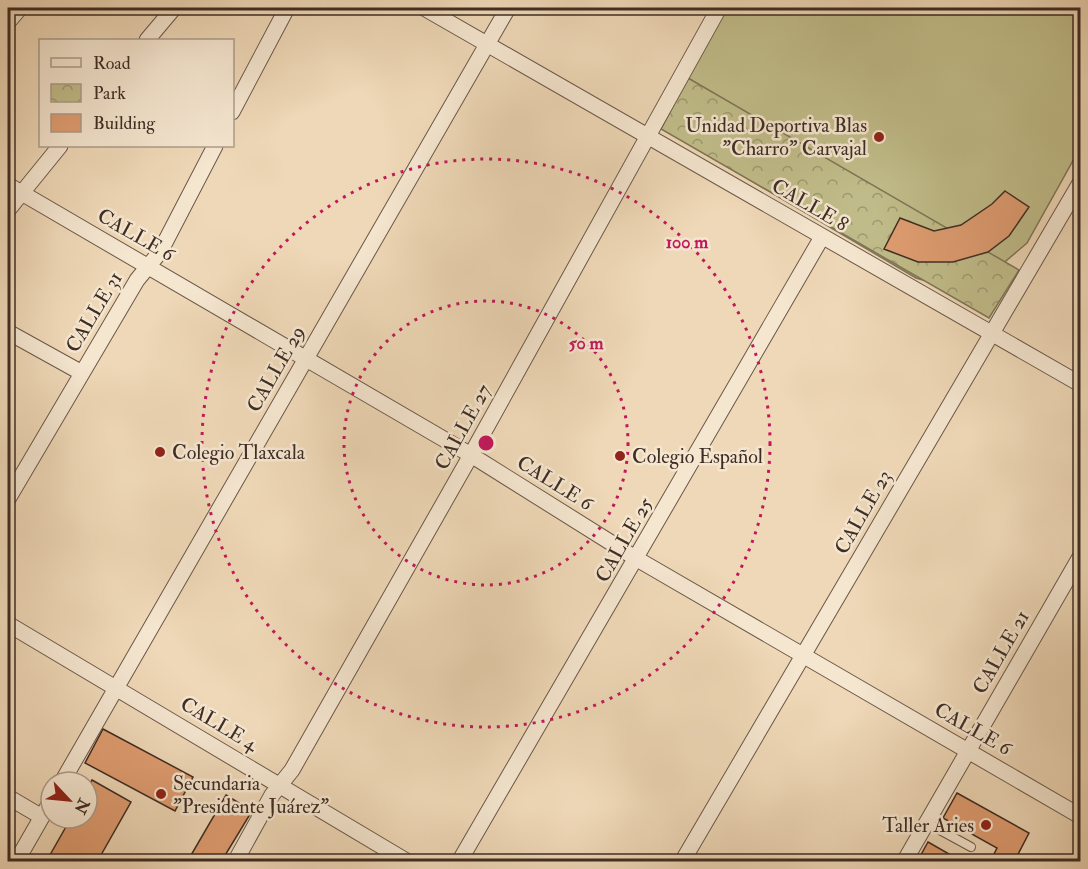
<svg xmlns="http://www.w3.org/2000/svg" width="1088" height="869" font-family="'IM FELL Double Pica',serif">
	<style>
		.grass { fill: #c0bc89; stroke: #7f7456; stroke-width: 1.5 }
		.park { fill: url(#park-crowns); stroke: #7f7456; stroke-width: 1.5 }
		.building { fill: #df9d71; stroke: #3e2d24; stroke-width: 1.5 }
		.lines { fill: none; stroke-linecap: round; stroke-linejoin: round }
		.service-casing { stroke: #6a5849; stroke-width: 10 }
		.minor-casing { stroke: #6a5849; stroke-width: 17 }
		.service { stroke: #f5e6d0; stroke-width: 8 }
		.minor { stroke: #f5e6d0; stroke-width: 15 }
		.ring { fill: none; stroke: #c2185b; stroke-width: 3; stroke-dasharray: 3 6 }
		.poi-dot { fill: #8f2418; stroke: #f5e6d0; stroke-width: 2 }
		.labels { text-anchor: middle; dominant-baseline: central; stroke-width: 5; stroke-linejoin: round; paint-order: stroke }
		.poi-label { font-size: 20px; fill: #3e2d24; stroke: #f5e6d0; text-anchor: start }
		.street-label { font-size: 20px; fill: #3e2d24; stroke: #f5e6d0 }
		.centre { fill: #c2185b; stroke: #f5e6d0; stroke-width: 3 }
		.ring-label { font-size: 18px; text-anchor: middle; font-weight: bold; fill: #c2185b; stroke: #f5e6d0; stroke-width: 5; stroke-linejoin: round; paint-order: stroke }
	</style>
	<defs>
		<pattern id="park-crowns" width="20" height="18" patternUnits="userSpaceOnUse" patternTransform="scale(1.5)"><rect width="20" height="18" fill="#c0bc89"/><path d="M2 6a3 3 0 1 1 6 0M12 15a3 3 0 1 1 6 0" fill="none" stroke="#9d9970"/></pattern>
	</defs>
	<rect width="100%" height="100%" fill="#efd8b7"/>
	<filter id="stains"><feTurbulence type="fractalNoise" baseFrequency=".00333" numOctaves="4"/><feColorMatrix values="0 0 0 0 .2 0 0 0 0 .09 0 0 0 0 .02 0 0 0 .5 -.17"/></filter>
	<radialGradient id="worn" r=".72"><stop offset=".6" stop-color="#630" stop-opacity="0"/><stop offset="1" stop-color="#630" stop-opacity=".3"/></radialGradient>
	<!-- grass -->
	<path class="grass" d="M724,8H1080V148L1027,243L1000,266L943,286L916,278L660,127Z"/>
	<!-- park -->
	<path class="park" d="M688,78L1019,270L989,318L661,129Z"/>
	<!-- building -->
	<path class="building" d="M1005,191L1029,207L1009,236L988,252L953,262H918L884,249L900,218L934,231L961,225L992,204Z
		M103,729L193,777L175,811L85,763Z
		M92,780L131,802L97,862H46L71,818H87V789Z
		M957,793L1029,833L1014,862H990L997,848L943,818Z
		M226,795L252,811L221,862H187Z
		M928,842L963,862H917Z"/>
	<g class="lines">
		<!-- service casing -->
		<g class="service-casing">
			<path id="service" d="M927,823L971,847"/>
		</g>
		<!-- minor casing -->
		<g class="minor-casing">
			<path id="minor" d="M424,8L1080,384
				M8,22L20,8
				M147,40L174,8
				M232,112L287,8
				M8,185L471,455L637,559L1080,816
				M8,210L60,146
				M8,332L82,373
				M8,499L137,280L160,252L215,146
				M8,624L408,862
				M62,782L508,8
				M8,797L42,817
				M16,862L51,801
				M235,862L272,795L292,770L471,455L719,8
				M459,862L822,237
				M682,862L1080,183
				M904,862L1080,557"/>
		</g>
		<!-- service -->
		<use href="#service" class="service"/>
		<!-- minor -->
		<use href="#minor" class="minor"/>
	</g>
	<!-- distance rings -->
	<g class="ring">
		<circle cx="486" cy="443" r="142"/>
		<circle cx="486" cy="443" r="284"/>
	</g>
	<!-- markers -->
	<g class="poi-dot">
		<circle cx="879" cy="137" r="6"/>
		<circle cx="160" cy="452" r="6"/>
		<circle cx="620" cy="456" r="6"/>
		<circle cx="161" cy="794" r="6"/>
		<circle cx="986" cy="825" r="6"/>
	</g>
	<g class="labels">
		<!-- poi labels -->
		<g class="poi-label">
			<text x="867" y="125" text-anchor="end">Unidad Deportiva Blas<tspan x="867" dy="23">"Charro" Carvajal</tspan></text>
			<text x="172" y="452">Colegio Tlaxcala</text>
			<text x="632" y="456">Colegio Español</text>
			<text x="173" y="783">Secundaria<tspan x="173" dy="23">"Presidente Juárez"</tspan></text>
			<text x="974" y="825" text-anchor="end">Taller Aries</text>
		</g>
		<!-- street labels -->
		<g class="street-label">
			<text transform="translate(810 205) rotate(30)">CALLE 8</text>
			<text transform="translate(136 235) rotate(30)">CALLE 6</text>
			<text transform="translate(94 312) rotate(-59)">CALLE 31</text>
			<text transform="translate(276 369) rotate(-60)">CALLE 29</text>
			<text transform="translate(463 427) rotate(-61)">CALLE 27</text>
			<text transform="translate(555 483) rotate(32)">CALLE 6</text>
			<text transform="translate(863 512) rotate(-60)">CALLE 23</text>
			<text transform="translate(624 540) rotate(-60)">CALLE 25</text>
			<text transform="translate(1001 652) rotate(-60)">CALLE 21</text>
			<text transform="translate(219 724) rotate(31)">CALLE 4</text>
			<text transform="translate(973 729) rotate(30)">CALLE 6</text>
		</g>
	</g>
	<circle cx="486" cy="443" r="9" class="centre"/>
	<g class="ring-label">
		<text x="687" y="248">100 m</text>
		<text x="586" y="349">50 m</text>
	</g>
	<!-- margin -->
	<rect width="1088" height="869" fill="none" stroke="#efd8b7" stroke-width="30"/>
	<rect x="9" y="9" width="1070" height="851" fill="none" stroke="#3e2d24" stroke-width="3"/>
	<rect x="15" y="15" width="1058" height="839" fill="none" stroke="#3e2d24" stroke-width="1.5"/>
	<!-- legend -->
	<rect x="39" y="39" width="195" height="108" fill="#f5e6d0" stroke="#ac9c8b" stroke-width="1.5"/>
	<rect x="51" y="58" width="30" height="9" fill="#f5e6d0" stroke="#ac9c8b" stroke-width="1.5"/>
	<text x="93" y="69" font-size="18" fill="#3e2d24">Road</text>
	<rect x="51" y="84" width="30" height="18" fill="url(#park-crowns)" stroke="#ac9c8b" stroke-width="1.5"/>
	<text x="93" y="99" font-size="18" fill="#3e2d24">Park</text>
	<rect x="51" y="114" width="30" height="18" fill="#df9d71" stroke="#ac9c8b" stroke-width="1.5"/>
	<text x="93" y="129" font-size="18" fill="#3e2d24">Building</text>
	<!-- north arrow -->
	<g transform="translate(69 800) rotate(116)"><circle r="28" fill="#f5e6d0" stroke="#ac9c8b" stroke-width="1.5"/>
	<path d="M0-4.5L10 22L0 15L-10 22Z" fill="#8f2418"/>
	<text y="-9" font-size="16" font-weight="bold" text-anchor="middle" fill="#3e2d24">N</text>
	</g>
	<rect width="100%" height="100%" filter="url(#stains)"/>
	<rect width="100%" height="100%" fill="url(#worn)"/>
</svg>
